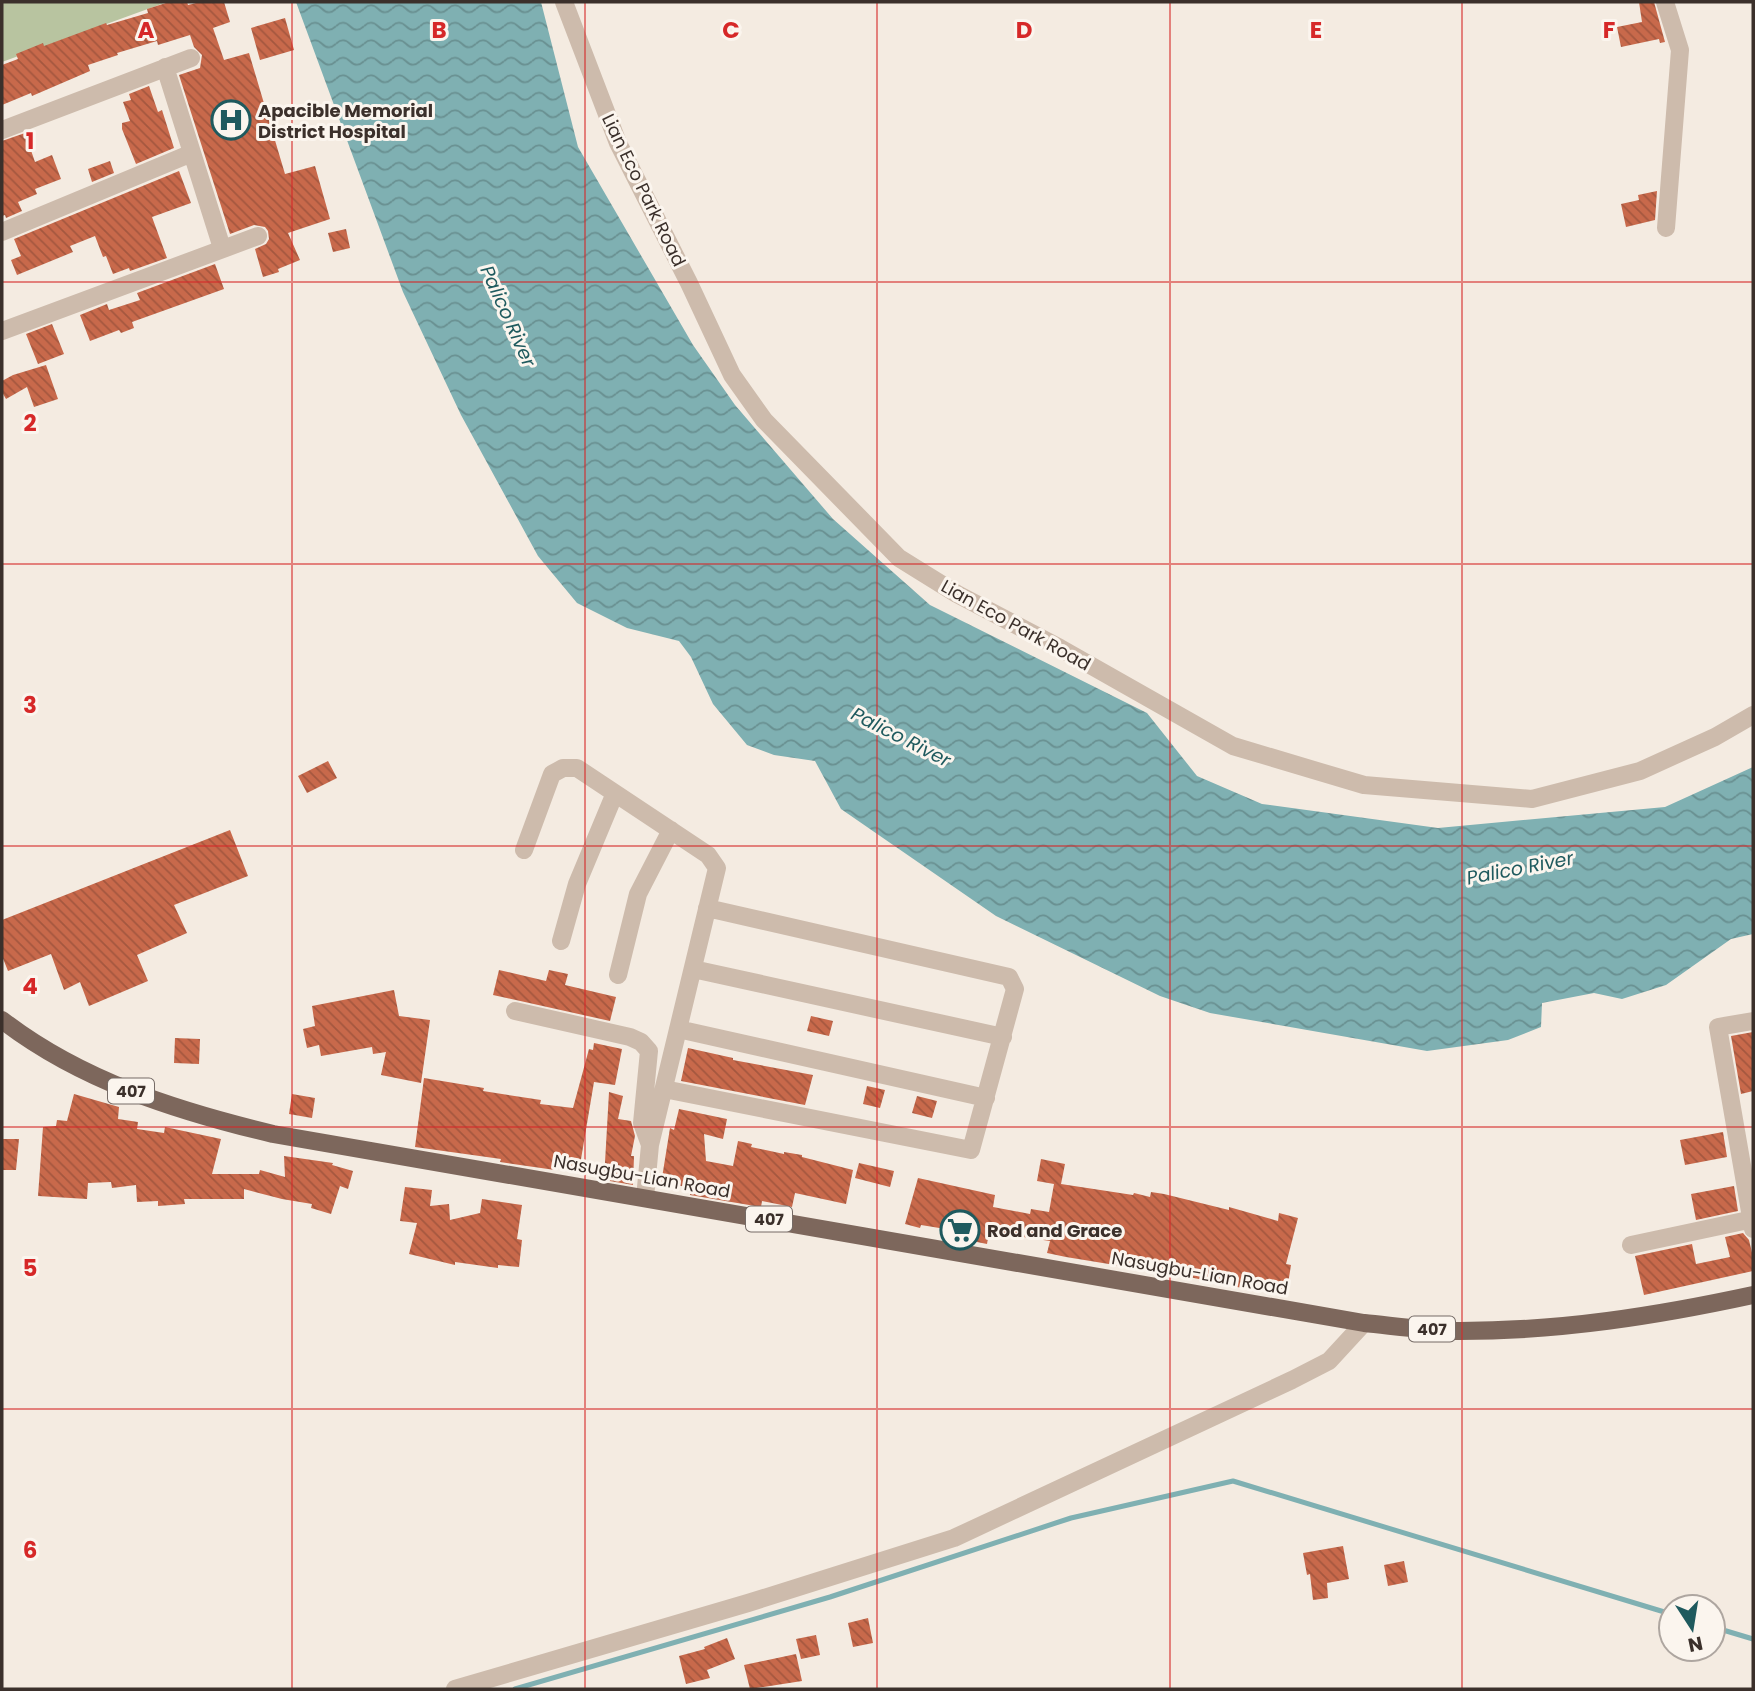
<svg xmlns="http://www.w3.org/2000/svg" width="1755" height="1691" font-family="Poppins,sans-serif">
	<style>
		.green { fill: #b8c4a0 }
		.water { fill: url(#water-waves) }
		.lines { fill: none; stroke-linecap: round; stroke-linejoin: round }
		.stream { stroke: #7fb0b2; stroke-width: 5 }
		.building { fill: url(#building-back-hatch) }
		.minor { stroke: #cdbbac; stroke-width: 18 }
		.major { stroke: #7d675c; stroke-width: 18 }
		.grid { fill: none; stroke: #d62828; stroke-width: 2; stroke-opacity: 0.55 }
		.labels { text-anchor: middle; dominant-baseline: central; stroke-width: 6; stroke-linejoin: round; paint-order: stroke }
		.shield { fill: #fbf5ee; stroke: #756b66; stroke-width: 2 }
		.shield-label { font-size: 16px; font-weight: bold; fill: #3b302b }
		.poi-label { font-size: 18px; font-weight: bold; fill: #3b302b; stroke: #fbf5ee; text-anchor: start }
		.street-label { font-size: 18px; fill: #3b302b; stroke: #fbf5ee }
		.water-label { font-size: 19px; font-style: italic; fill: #1f5a5e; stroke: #fbf5ee }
		.grid-label { font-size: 23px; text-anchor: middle; font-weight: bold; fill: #d62828; stroke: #fbf5ee; stroke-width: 6; stroke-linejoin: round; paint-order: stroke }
	</style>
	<defs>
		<pattern id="water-waves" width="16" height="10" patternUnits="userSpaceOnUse" patternTransform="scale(1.75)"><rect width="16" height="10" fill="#7fb0b2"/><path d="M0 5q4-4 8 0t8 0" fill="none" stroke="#699091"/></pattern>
		<pattern id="building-back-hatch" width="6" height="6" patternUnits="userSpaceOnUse" patternTransform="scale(1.75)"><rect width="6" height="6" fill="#c8694b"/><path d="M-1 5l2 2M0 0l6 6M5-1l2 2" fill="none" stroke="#a4573f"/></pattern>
	</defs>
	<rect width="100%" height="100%" fill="#f4ebe1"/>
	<!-- green -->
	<path class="green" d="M2,2H167L2,62Z"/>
	<!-- water -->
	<path class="water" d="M296,2H541L578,147L693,345L735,405L833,519L930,605L1147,713L1197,776L1262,804L1438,828L1665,807L1753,767V934L1731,939L1666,985L1622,999L1594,993L1542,1003L1541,1027L1508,1040L1427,1051L1210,1013L1160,996L996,916L841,809L815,761L774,755L747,745L713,704L691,657L679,641L627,628L577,603L538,556L461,415L403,292Z"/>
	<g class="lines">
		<!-- stream -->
		<path class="stream" d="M1713,1627L1753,1639
			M515,1689L830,1597L1071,1518L1233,1481L1671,1614"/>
	</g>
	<!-- building -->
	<path class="building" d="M169,2H187L188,5L200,2H224L230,22L213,28L224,60L249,53L285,174L315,166L330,219L288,233L300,260L278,269L279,272L263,277L255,249L266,244L269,239L268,231L265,227L254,225L230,234L179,75L200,68L202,55L194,47L190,35L158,45L157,41L117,53L118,55L88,65L90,71L32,96L31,93L2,105V65L18,59L16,54L43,43L44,46L106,23L107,25L148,13L147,9Z
		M1639,2H1654L1665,42L1660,43L1659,39L1621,47L1617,27L1642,22Z
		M285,18L294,50L260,60L251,28Z
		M149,86L158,112L162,110L174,148L136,164L122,129V123L130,121L123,102L131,100L129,94Z
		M25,133L35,162L52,155L61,179L35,189L37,194L18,202L22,211L6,218L5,215L2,216V141Z
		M110,161L114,173L92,182L88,169Z
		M179,171L191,203L152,217L167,258L130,271L129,268L113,274L106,256L103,257L95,236L70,246L73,252L17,275L11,260L21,256L14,239Z
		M1657,191L1655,220L1626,227L1621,204L1639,200L1638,195Z
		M346,229L350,248L333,252L328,233Z
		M215,264L224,289L132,322L134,328L121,333L119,330L90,341L80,315L107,304L109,310L140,300L137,293Z
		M52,324L64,354L38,364L26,334Z
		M46,365L58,399L34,407L27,387L6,399L2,392V381L13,375Z
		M328,761L337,778L307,793L298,776Z
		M230,830L248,876L174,905L187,933L137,955L148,981L89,1006L80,982L64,990L51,954L8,971L2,956V920Z
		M499,970L546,981L549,970L568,974L565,985L616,997L610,1021L493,995Z
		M394,990L399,1016L430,1020L421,1083L381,1075L386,1052L373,1054L372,1047L321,1056L319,1045L307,1048L303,1029L315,1026L312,1006Z
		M811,1016L833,1021L829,1036L807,1031Z
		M1753,1032V1091L1741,1094L1731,1036Z
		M175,1038L200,1039L199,1064L174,1063Z
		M594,1043L622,1049L615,1085L594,1082L579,1171L555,1167V1170L527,1166L500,1162L501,1159L415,1147L424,1078L484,1088L483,1091L541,1100L540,1104L573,1108L589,1049L593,1050Z
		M688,1048L733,1058V1060L813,1075L805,1105L681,1081Z
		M867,1086L885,1090L880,1108L863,1104Z
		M609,1092L623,1096L618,1119L631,1121L635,1136L631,1156H634L633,1185L604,1180Z
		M74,1094L119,1107L118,1119L138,1122L137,1129L164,1133L165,1127L221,1139L212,1174H259L260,1170L285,1177L284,1156L333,1163L332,1165L353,1171L348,1189L340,1186L331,1214L311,1208L312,1204L282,1199L244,1189V1199H184L185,1204L158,1206V1201L137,1202L136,1185L112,1188L111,1182L88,1183L87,1199L38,1196L43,1127L56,1126L57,1120L67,1121Z
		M292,1094L315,1098L312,1118L289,1114Z
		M917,1096L937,1101L932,1118L912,1113Z
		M679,1109L727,1119L723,1139L704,1134L706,1161L733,1166L738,1141L752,1144L751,1147L784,1154V1152L802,1155V1157L853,1170L846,1204L795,1193L792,1207L762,1201L761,1207L690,1195L691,1187L661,1184L670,1128L674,1130Z
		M1723,1132L1727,1157L1685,1165L1680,1140Z
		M2,1139H19L16,1170H2Z
		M1041,1159L1065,1164L1061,1184L1133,1195L1134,1193L1150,1197L1151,1192L1164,1194L1229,1210V1207L1278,1221L1279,1213L1298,1218L1286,1264L1291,1265L1287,1290L1243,1280L1242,1288L1122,1263L1121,1266L1066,1257L1047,1253L1050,1241L1023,1237L989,1232L987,1244L962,1239L964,1232L921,1225L920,1228L905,1224L918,1178L995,1195L993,1207L1030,1214L1031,1209L1049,1212L1054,1184L1037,1181Z
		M859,1163L894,1171L890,1187L855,1178Z
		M1734,1186L1738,1211L1696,1220L1691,1194Z
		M405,1187L432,1190L430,1206L449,1204L450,1220L480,1213L482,1199L522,1205L517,1239L522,1240L519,1267L498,1265V1268L455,1262V1265L409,1254L417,1223L400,1221Z
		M1743,1233L1749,1240L1753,1257V1271L1644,1295L1635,1256L1692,1244L1696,1264L1730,1257L1725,1237Z
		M1343,1546L1349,1579L1327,1583L1328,1598L1313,1600L1310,1574L1307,1575L1303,1553Z
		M1404,1561L1408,1582L1388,1586L1384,1565Z
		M868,1618L873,1643L853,1647L848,1623Z
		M816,1635L820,1655L801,1659L796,1639Z
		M727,1638L735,1659L707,1670L710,1678L686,1684L679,1656L705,1649L704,1647Z
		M796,1654L802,1681L750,1689L744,1665Z"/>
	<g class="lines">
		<!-- minor -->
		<path class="minor" d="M564,2L618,143L689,283L732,375L764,420L899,558L957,594L1060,648L1233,746L1364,785L1532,799L1640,771L1715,737L1753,715
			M1665,2L1680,50L1666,228
			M165,67L222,248
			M2,130L191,58
			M2,232L192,153
			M2,331L258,236
			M524,850L552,774L563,768H577L708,855L717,868L650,1145L645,1198
			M561,941L577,884L615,793
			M693,969L1003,1037
			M618,975L638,894L671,830
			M515,1011L630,1037L641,1042L649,1051L642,1123L650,1145
			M1753,1021L1718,1027L1753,1229
			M678,1029L986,1098
			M664,1089L971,1150L1015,989L1009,977L707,908
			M1631,1245L1753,1219
			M455,1689L748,1603L954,1538L1292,1380L1329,1361L1364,1323"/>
		<!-- major -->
		<path class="major" d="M2,1020C81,1081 177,1111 273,1134L1364,1323C1395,1326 1428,1331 1460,1331C1560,1331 1656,1316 1753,1295"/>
	</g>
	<!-- grid -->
	<path class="grid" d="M292,2V1689M585,2V1689M877,2V1689M1170,2V1689M1462,2V1689M2,282H1753M2,564H1753M2,846H1753M2,1127H1753M2,1409H1753"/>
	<!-- icons -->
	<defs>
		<g id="hospital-ring" transform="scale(2.0125)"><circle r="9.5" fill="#fbf5ee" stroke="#1f5a5e" stroke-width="1.5"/><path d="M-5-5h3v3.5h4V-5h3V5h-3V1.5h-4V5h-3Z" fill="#1f5a5e"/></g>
		<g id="supermarket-ring" transform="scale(2.0125)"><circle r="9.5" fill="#fbf5ee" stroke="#1f5a5e" stroke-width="1.5"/><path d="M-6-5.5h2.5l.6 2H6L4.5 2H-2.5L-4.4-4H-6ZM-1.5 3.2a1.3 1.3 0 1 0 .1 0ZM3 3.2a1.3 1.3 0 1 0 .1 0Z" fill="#1f5a5e"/></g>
	</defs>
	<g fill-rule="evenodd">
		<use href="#hospital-ring" x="231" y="120"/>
		<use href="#supermarket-ring" x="960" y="1230"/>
	</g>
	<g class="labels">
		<!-- shield labels -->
		<g class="shield">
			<rect x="108" y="1078.5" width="46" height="25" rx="5"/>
			<rect x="746" y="1206.5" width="46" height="25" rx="5"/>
			<rect x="1409" y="1316.5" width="46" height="25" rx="5"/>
		</g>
		<g class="shield-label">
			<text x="131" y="1091">407</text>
			<text x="769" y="1219">407</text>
			<text x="1432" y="1329">407</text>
		</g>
		<!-- poi labels -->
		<g class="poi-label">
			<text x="258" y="110">Apacible Memorial<tspan x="258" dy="21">District Hospital</tspan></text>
			<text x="987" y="1230">Rod and Grace</text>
		</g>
		<!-- street labels -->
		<g class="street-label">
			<text transform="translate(644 190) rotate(64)">Lian Eco Park Road</text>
			<text transform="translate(1016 625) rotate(29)">Lian Eco Park Road</text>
			<text transform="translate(642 1176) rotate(10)">Nasugbu-Lian Road</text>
			<text transform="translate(1200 1273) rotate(10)">Nasugbu-Lian Road</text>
		</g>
		<!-- water labels -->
		<g class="water-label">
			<text transform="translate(508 316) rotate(66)">Palico River</text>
			<text transform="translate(901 737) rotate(27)">Palico River</text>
			<text transform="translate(1520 868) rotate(-11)">Palico River</text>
		</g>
	</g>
	<g class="grid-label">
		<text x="146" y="38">A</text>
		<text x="439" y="38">B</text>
		<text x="731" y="38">C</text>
		<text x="1024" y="38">D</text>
		<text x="1316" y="38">E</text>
		<text x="1609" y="38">F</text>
		<text x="30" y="149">1</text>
		<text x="30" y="431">2</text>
		<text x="30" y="713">3</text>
		<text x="30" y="994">4</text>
		<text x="30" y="1276">5</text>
		<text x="30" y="1558">6</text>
	</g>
	<!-- border -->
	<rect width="1755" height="1691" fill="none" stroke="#3b302b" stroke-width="7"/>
	<!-- north arrow -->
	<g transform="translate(1692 1628) rotate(168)"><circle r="33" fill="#fbf5ee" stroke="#aea6a0" stroke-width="2"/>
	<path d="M0-5L12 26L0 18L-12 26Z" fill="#1f5a5e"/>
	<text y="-10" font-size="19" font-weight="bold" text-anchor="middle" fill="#3b302b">N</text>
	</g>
</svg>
